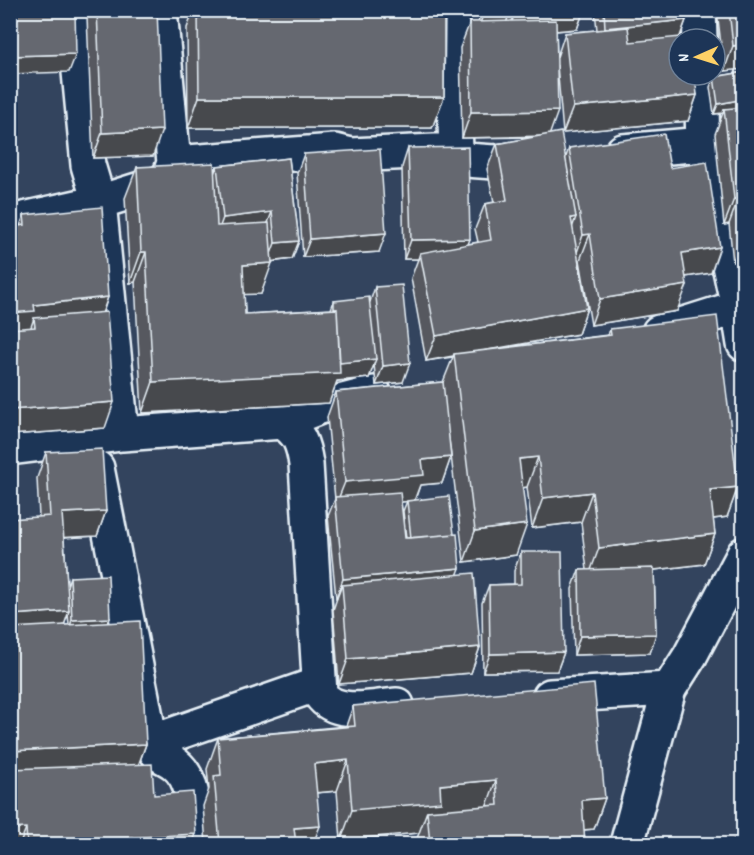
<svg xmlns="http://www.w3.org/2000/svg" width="754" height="855" font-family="Dekko,sans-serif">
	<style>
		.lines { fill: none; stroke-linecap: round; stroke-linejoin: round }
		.street-casing { stroke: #e8f1f8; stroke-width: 38 }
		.secondary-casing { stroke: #e8f1f8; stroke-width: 38 }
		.street { stroke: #1d3557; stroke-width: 33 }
		.secondary { stroke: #1d3557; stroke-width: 33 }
		.wall { fill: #57595f; stroke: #e8f1f8; stroke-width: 1.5; fill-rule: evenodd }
		.shaded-wall { fill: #47494e; stroke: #e8f1f8; stroke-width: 1.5 }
		.building { fill: #65686f; stroke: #e8f1f8; stroke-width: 1.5 }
	</style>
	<rect width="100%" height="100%" fill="#33445e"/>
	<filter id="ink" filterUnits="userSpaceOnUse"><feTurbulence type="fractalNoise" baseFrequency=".0167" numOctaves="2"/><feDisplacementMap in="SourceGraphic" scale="12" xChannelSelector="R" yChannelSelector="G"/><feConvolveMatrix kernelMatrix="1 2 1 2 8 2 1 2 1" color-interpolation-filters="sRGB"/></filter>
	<g filter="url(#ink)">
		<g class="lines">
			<!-- street casing -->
			<g class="street-casing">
				<path id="street" d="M73,10L88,165L99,202L122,434
					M451,10L456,150
					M699,10L700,39
					M701,75L703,144L738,307L744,344
					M623,151L703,144
					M174,163L335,151L351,155L456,150L466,160L494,162L536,158
					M10,222L99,202L163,182L170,174L174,163L160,10
					M659,332L738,307
					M282,422L320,407L374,393
					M10,448L122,434L282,422C299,432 303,444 306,464L320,694C336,717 371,707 397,705
					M97,468L151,742C155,756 165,756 175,764C198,782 193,818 195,844
					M550,696L669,689
					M151,742L318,684"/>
			</g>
			<!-- secondary casing -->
			<g class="secondary-casing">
				<path id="secondary" d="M627,844L669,689L690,656L744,554"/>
			</g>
			<!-- street -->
			<use href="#street" class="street"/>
			<!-- secondary -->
			<use href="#secondary" class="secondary"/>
		</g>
		<!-- wall -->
		<path class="wall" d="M82,10H157L153,156L93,158L87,17L89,12L82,13Z
			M194,10H445L444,97L432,128H188L187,28Z
			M478,10H584L577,29L556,31L557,57L565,33L597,30L595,10H685L686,20L680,37L697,95L688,121L563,133L557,65L549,134L566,157L569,148L670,168L711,273L685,277L677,311L591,325L580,260H579L587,308L578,334L496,349L608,335L610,329L738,487L727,517L713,519L715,534L704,564L654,570L656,634L650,653L574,655L572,589L579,570H587L581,522L532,528L527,487L522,488L516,555L464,562L448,431L451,457L442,483L420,485L415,500L458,575L480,647L471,673L339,684L333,610L337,598H336L328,516L335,499L327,417L336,392L443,382L453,357L426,361L411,278L418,259H404L402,167L408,148L468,244L478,242L475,229L485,204L494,202L487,169L497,144L535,137L462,138L460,48L470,22H479ZM407,501L403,511L406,538H405L401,502Z
			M717,10H744V69L724,71Z
			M744,72V261L733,262L729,224L724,225L715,134L723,113L714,114L710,87L714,77Z
			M304,154L379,252L303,257L297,173Z
			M289,158L299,241L292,259L271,262L261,294H244L245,314L331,309L334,301L370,302L375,287L403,382L376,385L374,364L369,378L337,381L329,403L142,413L135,282L130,283L125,198L137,167L214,174L217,166Z
			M24,215L108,297L103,313L105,428L10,435V227L20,226Z
			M46,452L106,511L97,536L64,538L67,586L70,577L110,618L108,623L146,744L139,764L154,795L192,844H10L39,517L37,478ZM68,614L69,625H64Z
			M521,552L564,652L557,671L483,672L482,603L489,585L514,584V571Z
			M353,706L605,798L594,829L584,830L585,844H416V841L419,833L341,840L337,791L316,793L313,844H206L203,806L209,789L207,769L218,738L346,726Z"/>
		<!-- shaded-wall -->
		<path class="shaded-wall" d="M10,10H67L65,17L10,22Z
			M83,10H90L89,12L82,13Z
			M485,10H510L506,24L479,26Z
			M516,10H584L577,29L507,35Z
			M686,20L679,39L599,46L605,28Z
			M744,44V69L724,71L733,46Z
			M76,54L69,72L10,74V56Z
			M697,95L688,121L563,133L573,107Z
			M199,97H444L432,128H188Z
			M744,99V109H724L723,113L714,114L718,104Z
			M558,111L549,136L462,138L471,112Z
			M162,130L153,156L93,158L102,133Z
			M734,199H738L729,224L724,225Z
			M272,212L265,231L216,237L223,218Z
			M576,217L567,242L571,218Z
			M386,233L379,252L303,257L310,239Z
			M590,234L580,260L574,261L583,235Z
			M742,236H744V261L733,262Z
			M470,239L463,258L420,253L418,259H404L411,240Z
			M299,241L292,259L268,262L275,243Z
			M720,247L711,273L672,279L682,253Z
			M141,252H146L135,282L130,283Z
			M272,263L261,294L232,295L243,265Z
			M687,285L677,311L591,325L600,299Z
			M108,297L99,322L35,327L34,318L30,330L10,338V313L34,305Z
			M587,308L578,334L454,356V354L453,356L426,361L436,336Z
			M376,359L369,378L337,381L329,403L142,413L153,382Z
			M410,363L403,382L376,385L383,366Z
			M114,402L105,428L10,435V410Z
			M451,457L442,483L420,485L414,501L335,507L345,482L422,460Z
			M538,457L527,487L508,490L519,459Z
			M738,487L727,517L699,521L710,490Z
			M592,492L581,522L532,528L543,498Z
			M106,511L97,536L53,538L62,513Z
			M527,524L516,555L464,562L475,531Z
			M715,534L704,564L588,578L599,548Z
			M460,568L453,587L342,585L337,598H336L343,579Z
			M69,611L60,637L10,640V615Z
			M110,618L106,628L69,630L72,620Z
			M656,634L650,653L574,655L580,636Z
			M480,647L471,673L339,684L348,659Z
			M564,652L557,671L483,672L490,654Z
			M146,744L135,774L10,781V751Z
			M348,760L337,791L302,794L314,764Z
			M496,780L485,811H427L419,833L341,840L352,810L440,785Z
			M605,798L594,829L571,831L582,800Z
			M320,826L313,844H288L294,828Z
			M26,828L20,844H10V829Z
			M196,834L192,844H104L106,839Z"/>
		<!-- building -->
		<path class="building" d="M97,10H157L162,130L102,133Z
			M198,10L444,11V97H199Z
			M412,10H445V17H444V11Z
			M604,10H685L686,20L605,28Z
			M729,10H744V44L733,46Z
			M75,11L76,54L10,56V13Z
			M556,20L558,111L471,112L470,22Z
			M628,27L630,42L691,36L692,39H679V75H695L697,95L573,107L565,33Z
			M744,72V99L718,104L714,77Z
			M744,107V236H742L738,199H734L724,109Z
			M561,132L576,217L571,218L587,308L436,336L420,253L491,240L485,204L507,200L497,144Z
			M664,134L670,168L707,162L720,247L682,253L687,285L600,299L590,234L583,235L569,148Z
			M468,147L470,239L411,240L408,148Z
			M380,149L386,233L310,239L304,154Z
			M289,158L299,241L275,243L272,212L223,218L217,166Z
			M214,163L217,226L269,223L272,263L243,265L245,314L337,309L340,373L153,382L146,252H141L137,167Z
			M102,207L108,297L34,305L35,311L10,313V227L25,225L24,215Z
			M402,285L410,363L383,366L375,287Z
			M369,297L376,359L340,363L337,309H334V301Z
			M107,312L114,402L10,410V329L35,327L34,318Z
			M717,316L738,487L710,490L715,534L599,548L592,492L543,498L538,457L519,459L527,524L475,531L454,354L611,335L610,329Z
			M443,382L451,457L422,460L424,475L345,482L336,392Z
			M102,449L106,511L62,513L69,611L10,615V519L50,516L46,452Z
			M400,492L405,538L457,534L460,568L343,579L335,497Z
			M449,496L454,534L411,538L407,501Z
			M521,552H562L564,652L490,654L489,585L521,584Z
			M654,568L656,634L580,636L579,570Z
			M474,573L480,647L348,659L342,585Z
			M108,575L110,618L72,620L70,577Z
			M140,621L146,744L10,751V628Z
			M594,684L605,798L582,800L585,844H430L427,811L498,805L496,780L440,785L441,802L352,810L348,760L314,764L320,826L294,828L296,844H220L214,776L221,775L218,738L355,726L353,706Z
			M152,764L154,795L193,792L196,834L106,839V844H27L26,828L10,829V769Z
			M733,840L744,841V844H732Z"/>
	</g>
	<!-- margin -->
	<rect width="754" height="855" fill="none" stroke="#1d3557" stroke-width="36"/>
	<rect x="18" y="18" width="718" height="819" fill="none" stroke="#e8f1f8" stroke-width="2" filter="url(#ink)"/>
	<!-- north arrow -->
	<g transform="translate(697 57) rotate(267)"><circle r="28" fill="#1d3557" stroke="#6e8097" stroke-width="1.5"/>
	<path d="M0-4.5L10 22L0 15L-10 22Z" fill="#ffd166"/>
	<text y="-9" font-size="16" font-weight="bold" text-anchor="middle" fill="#e8f1f8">N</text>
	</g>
</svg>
